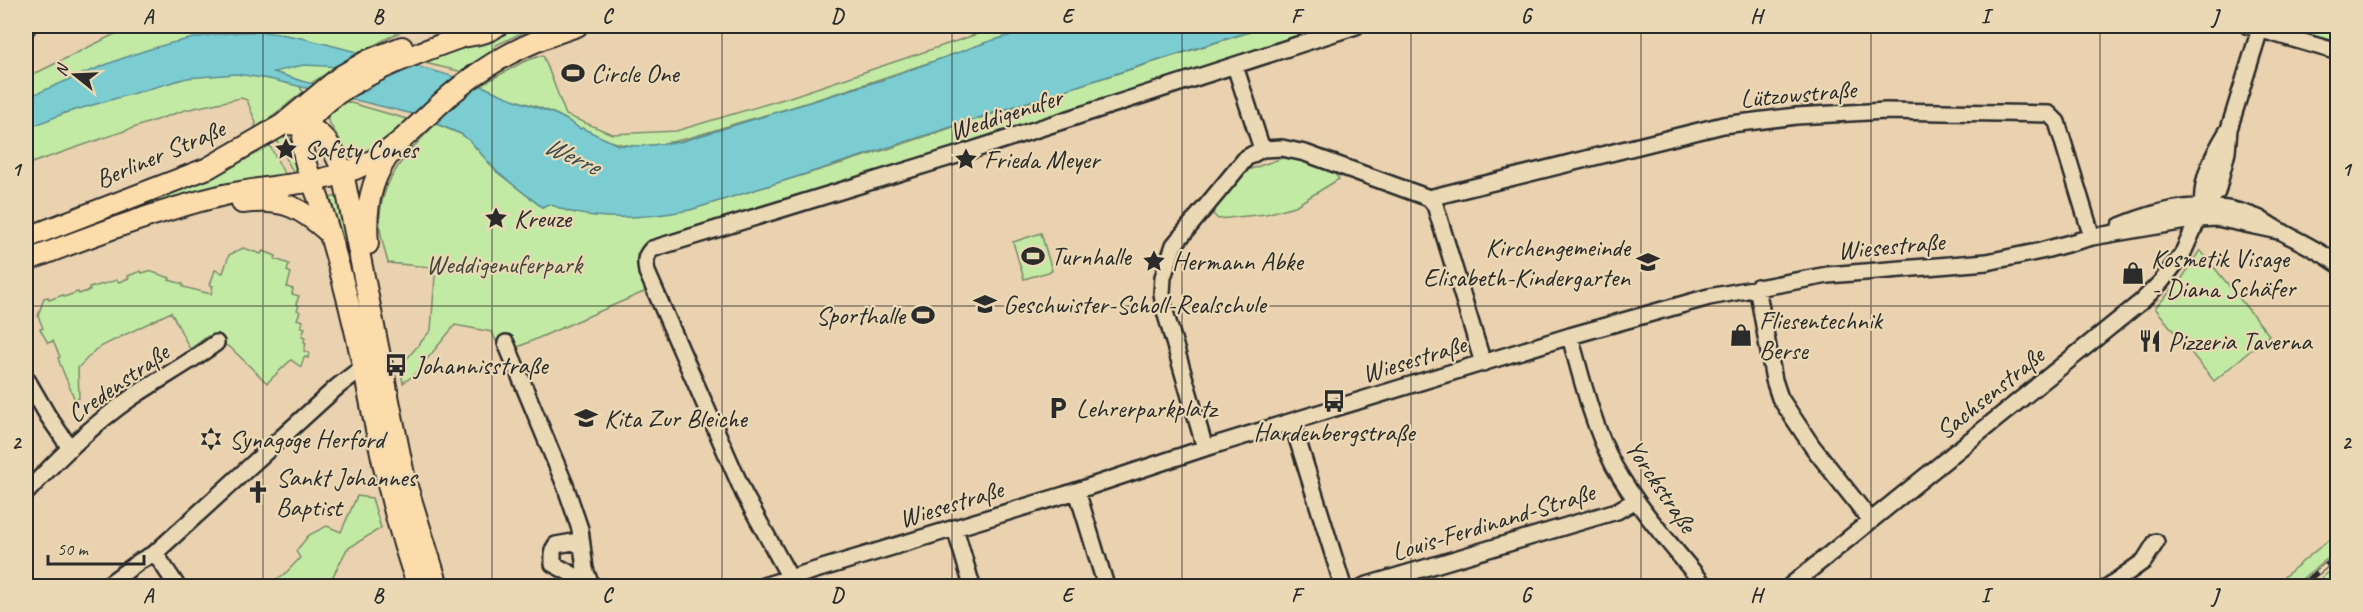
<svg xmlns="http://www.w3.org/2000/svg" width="2363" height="612" font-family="Caveat,sans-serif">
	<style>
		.green { fill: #c3eaa4; stroke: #778a68; stroke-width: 1.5 }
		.water { fill: #7bcdd1; stroke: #5b8c8f; stroke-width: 1.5; fill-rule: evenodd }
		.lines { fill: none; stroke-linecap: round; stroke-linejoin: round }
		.minor-casing { stroke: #2b2b2b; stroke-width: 20 }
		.major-casing { stroke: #2b2b2b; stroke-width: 24 }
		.minor { stroke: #ebd9b6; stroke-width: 15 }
		.major { stroke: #fddcac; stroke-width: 20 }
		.rail-casing { stroke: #2b2b2b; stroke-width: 6 }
		.rail { stroke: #ebd9b6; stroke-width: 4; stroke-dasharray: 11; stroke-linecap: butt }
		.grid { fill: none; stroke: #2b2b2b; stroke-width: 1.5; stroke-opacity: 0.55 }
		.labels { text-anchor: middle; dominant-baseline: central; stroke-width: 4.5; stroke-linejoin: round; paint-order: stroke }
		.poi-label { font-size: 26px; fill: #2b2b2b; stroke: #ebd9b6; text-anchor: start }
		.street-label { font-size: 26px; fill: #2b2b2b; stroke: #ebd9b6 }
		.park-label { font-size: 26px; fill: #42483d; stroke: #ebd9b6 }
		.water-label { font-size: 27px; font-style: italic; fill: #3b4b4c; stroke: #ebd9b6 }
		.neatline { fill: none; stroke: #2b2b2b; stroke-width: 2 }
		.grid-label { font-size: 20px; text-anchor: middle; font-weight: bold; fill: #2b2b2b }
	</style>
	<rect width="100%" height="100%" fill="#ead2b0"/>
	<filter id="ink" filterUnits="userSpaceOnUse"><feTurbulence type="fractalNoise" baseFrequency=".0167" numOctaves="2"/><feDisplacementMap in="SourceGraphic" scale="12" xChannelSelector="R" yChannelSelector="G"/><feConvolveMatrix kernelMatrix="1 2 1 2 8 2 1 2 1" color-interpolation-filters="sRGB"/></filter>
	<g filter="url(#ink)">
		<!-- green -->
		<path class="green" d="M131,26H411L359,53L310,84L300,87L303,92L254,130L256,123L247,100L241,98L185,110L26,165V78Z
			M1001,26H1043C944,55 848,93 748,120C712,130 679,144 642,146C619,147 602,138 582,128L580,129C561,113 536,106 511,99C501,96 490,90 481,85L523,62L543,55L566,115L612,134L676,131L787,98Z
			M1269,26H1342L895,169L643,247L637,254L646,291L502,354L492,332L455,325L414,375L403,383L400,367L431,330L435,276L430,267L388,263C385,251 381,239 380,227C377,183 407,152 436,124L461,134L470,141L497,172L542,207L548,204L556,206L690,210L891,148L1052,94Z
			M2263,26H2337V48Z
			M522,29L524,32L496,45L484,59L463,72L416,61L504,31Z
			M344,101L410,120L398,134L352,160L327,119L334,109Z
			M284,137H289C292,141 299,169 300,175L296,178L277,140Z
			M269,144L286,177C213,183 148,207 79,231Z
			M1288,156L1332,171L1339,179L1295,206L1266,214L1218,219L1210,211L1248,170Z
			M341,195L431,586H425L402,519L326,199Z
			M1041,233L1052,271L1024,279L1013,242Z
			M243,248L261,254L263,251L276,256L275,259L289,264L287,271L291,273L287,287L293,289L292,294L299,296L296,304L299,306L297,310L300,312L297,319L303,321L301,327L305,328L302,336L305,337L304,342L306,343L304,351L309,353L308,358L304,357L301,367L291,360L267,383L231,348L208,336L190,349L171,312L96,349L78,368L79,398L75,400L60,364L58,358L60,357L53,341L48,343L40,329L43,328L38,316L44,298L48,297L49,300L63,295L64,297L78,292L79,294L90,290L89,288L117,280L119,282L129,278L128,276L141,271L142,273L149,271L170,278L169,280L183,284V287L211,294L213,286L210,285L215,270L223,273L229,255Z
			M2200,250L2269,335L2214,381L2155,308L2181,280Z
			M357,496L372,498L381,528L347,549L333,576L320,586H261L283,576L300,558L296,551L309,535L327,526L341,532Z
			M2337,533V551L2293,586H2273Z
			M2337,566V580L2329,586H2311Z"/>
		<!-- water -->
		<path class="water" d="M1043,26H1269C1075,84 884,151 690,210C653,217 608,221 571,212C563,210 556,206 548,204L542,207L497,172L470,141L461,134L413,114L269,79L236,74L187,78L65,113L26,129V98C98,67 175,31 256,32C295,33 334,47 372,56C415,66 458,75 498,93C526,106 557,110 580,129L582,128L618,145L641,146L680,142L882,80L987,42ZM303,65C326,66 354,66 374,78L373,86L360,94L305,82L274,72Z"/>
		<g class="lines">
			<!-- minor casing -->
			<g class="minor-casing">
				<path id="minor" d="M2248,26L2338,52
					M26,29L28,26
					M1235,66L1262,149
					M1429,198L1723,125L1796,116L1886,111L2049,114L2057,122L2092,237
					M2203,208C2200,180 2213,155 2227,132
					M2120,226C2165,207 2211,198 2258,218C2266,222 2274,228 2282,232C2301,242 2320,251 2338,264
					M1757,287L1774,380L1780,398L1812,446L1871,521
					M1570,336C1582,380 1593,426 1614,466C1639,510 1674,548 1705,586
					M506,343L565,485L580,529L585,569L590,583
					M26,378L48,416L70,448
					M1292,422L1343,586
					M1205,448L1164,308L1162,293L1163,277L1174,245L1246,158L1262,149L1282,148L1305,153L1429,198L1435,205L1483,363
					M1077,491L1106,586
					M26,493C58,458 92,425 131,398C159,379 189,363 216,343
					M955,528L972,586
					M581,546L573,542L556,545L553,550V564L594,586
					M155,553L177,586
					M790,578L744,494L647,272C645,261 645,256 652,249L957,155L1356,26
					M106,586L140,561L155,553L337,387L363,367
					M763,586L1064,495L1205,448L1570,336L1709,297L1828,275L1987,262L2041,251L2092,237L2198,219L2217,218L2283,232
					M1364,586L1617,511L1636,500
					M1790,586L2142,301L2161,282L2182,255L2203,208L2217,192L2227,152L2229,129L2261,26
					M2109,586L2144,561L2156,542"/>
			</g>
			<!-- major casing -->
			<g class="major-casing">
				<path id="major" d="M282,125C317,120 333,144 343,173L405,480L438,586
					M242,203C282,198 299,206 329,233
					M26,238L208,168L282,125L341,76L369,60L402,47
					M368,244C365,211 370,178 392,151
					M26,261C91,236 156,211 224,195C272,184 322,186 366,164C400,147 422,119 450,95C489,61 528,42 577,26
					M418,586C392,516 379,444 364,370C352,314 338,258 320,203C311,175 291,145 312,117C341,80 415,54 459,38C473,34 486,35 497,26"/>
			</g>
			<!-- minor -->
			<use href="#minor" class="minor"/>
			<!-- major -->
			<use href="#major" class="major"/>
			<!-- rail casing -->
			<g class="rail-casing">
				<path id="rail" d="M2300,586L2338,556"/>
			</g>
			<!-- rail -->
			<use href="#rail" class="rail"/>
		</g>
	</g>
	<!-- grid -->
	<path class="grid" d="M263,26V586M492,26V586M722,26V586M952,26V586M1182,26V586M1411,26V586M1641,26V586M1871,26V586M2100,26V586M26,306H2338"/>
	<!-- icons -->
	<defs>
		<g id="stadium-bare" transform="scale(1.8)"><path d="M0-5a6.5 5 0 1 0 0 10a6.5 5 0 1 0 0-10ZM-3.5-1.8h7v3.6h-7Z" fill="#2b2b2b" stroke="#ebd9b6" stroke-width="2.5" paint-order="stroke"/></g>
		<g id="sight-bare" transform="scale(1.8)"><path d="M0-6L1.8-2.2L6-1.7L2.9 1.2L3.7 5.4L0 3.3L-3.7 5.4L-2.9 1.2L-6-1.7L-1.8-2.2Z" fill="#2b2b2b" stroke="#ebd9b6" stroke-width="2.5" paint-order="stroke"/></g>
		<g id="school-bare" transform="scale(1.8)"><path d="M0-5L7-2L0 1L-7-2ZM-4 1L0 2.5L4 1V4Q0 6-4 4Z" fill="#2b2b2b" stroke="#ebd9b6" stroke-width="2.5" paint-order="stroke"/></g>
		<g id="shop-bare" transform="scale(1.8)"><path d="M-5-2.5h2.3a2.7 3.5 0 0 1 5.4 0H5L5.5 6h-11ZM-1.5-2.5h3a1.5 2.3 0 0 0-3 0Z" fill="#2b2b2b" stroke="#ebd9b6" stroke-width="2.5" paint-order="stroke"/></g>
		<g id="restaurant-bare" transform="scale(1.8)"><path d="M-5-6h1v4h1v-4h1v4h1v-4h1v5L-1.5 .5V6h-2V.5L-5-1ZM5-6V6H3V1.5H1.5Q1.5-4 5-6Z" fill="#2b2b2b" stroke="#ebd9b6" stroke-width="2.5" paint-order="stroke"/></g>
		<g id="bus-bare" transform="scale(1.8)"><path d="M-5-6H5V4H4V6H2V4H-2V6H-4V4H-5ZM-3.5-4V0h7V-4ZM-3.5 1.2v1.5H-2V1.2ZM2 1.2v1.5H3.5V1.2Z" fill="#2b2b2b" stroke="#ebd9b6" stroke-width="2.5" paint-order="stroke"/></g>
		<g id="parking-bare" transform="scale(1.8)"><path d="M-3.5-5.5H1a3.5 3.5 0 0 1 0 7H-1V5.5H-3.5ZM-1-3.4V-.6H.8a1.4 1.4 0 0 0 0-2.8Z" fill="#2b2b2b" stroke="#ebd9b6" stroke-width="2.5" paint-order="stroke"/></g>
		<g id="synagogue-bare" transform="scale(1.8)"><path d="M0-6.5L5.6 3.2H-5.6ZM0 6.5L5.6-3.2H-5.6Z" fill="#2b2b2b" stroke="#ebd9b6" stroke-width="2.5" paint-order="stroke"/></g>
		<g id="church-bare" transform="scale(1.8)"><path d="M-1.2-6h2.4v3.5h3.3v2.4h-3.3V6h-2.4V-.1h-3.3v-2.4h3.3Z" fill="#2b2b2b" stroke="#ebd9b6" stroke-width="2.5" paint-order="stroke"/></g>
	</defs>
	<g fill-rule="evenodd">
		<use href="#stadium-bare" x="573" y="73"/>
		<use href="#sight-bare" x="286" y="149"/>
		<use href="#sight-bare" x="966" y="159"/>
		<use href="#sight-bare" x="496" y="218"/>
		<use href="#stadium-bare" x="1033" y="256"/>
		<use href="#sight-bare" x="1154" y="261"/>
		<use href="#school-bare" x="1648" y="262"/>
		<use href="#shop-bare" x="2133" y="273"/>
		<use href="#school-bare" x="985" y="304"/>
		<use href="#stadium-bare" x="923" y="315"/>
		<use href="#shop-bare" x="1741" y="335"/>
		<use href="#restaurant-bare" x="2150" y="341"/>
		<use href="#bus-bare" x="396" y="365"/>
		<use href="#bus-bare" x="1334" y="401"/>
		<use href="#parking-bare" x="1058" y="408"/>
		<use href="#school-bare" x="586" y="418"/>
		<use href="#synagogue-bare" x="211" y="439"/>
		<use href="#church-bare" x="258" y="492"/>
	</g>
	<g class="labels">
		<!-- poi labels -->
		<g class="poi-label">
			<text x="591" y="73">Circle One</text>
			<text x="304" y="149">Safety Cones</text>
			<text x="984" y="159">Frieda Meyer</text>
			<text x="514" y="218">Kreuze</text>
			<text x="1630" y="247" text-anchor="end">Kirchengemeinde<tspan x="1630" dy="30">Elisabeth-Kindergarten</tspan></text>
			<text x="1051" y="256">Turnhalle</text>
			<text x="2151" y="258">Kosmetik Visage<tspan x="2151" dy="30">- Diana Schäfer</tspan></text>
			<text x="1172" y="261">Hermann Abke</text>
			<text x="1003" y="304">Geschwister-Scholl-Realschule</text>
			<text x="905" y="315" text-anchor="end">Sporthalle</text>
			<text x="1759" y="320">Fliesentechnik<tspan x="1759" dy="30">Berse</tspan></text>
			<text x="2168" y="341">Pizzeria Taverna</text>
			<text x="414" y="365">Johannisstraße</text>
			<text x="1076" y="408">Lehrerparkplatz</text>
			<text x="604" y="418">Kita Zur Bleiche</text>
			<text x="1334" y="432" text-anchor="middle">Hardenbergstraße</text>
			<text x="229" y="439">Synagoge Herford</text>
			<text x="276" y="477">Sankt Johannes<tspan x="276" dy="30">Baptist</tspan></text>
		</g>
		<!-- street labels -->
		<g class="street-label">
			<text transform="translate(1798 94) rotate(-5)">Lützowstraße</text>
			<text transform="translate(1006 114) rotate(-18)">Weddigenufer</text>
			<text transform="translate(160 154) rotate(-23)">Berliner Straße</text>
			<text transform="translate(1891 246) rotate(-5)">Wiesestraße</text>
			<text transform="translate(1414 359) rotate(-17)">Wiesestraße</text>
			<text transform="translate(118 383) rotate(-35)">Credenstraße</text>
			<text transform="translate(1990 393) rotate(-39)">Sachsenstraße</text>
			<text transform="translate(1661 486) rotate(56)">Yorckstraße</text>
			<text transform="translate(951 504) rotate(-17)">Wiesestraße</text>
			<text transform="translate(1493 522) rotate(-17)">Louis-Ferdinand-Straße</text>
		</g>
		<!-- park labels -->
		<g class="park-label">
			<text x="504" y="264">Weddigenuferpark</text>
		</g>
		<!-- water labels -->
		<g class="water-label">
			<text transform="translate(572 155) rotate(25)">Werre</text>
		</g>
	</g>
	<!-- margin -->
	<rect width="2363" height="612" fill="none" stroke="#ebd9b6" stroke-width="66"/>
	<!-- north arrow -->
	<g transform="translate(75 75) rotate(288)" stroke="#ebd9b6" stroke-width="4.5" paint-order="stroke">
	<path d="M0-4.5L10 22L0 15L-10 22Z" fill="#2b2b2b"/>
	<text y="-9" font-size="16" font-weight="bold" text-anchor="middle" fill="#2b2b2b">N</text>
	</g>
	<!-- scale -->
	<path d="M48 555v9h96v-9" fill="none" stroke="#2b2b2b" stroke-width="3"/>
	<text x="57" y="555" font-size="18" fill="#2b2b2b" stroke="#ebd9b6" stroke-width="4.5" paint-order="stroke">50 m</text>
	<rect x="33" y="33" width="2297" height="546" class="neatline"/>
	<g class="grid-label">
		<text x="148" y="23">A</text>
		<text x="378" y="23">B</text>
		<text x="607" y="23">C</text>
		<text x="837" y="23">D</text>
		<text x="1067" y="23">E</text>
		<text x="1296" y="23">F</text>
		<text x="1526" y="23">G</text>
		<text x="1756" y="23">H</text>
		<text x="1985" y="23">I</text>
		<text x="2215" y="23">J</text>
		<text x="16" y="176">1</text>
		<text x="2346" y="176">1</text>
		<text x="16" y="449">2</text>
		<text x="2346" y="449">2</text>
		<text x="148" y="602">A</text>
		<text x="378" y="602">B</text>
		<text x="607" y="602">C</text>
		<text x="837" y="602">D</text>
		<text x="1067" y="602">E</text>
		<text x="1296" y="602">F</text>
		<text x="1526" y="602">G</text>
		<text x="1756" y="602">H</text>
		<text x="1985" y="602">I</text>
		<text x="2215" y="602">J</text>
	</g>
</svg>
